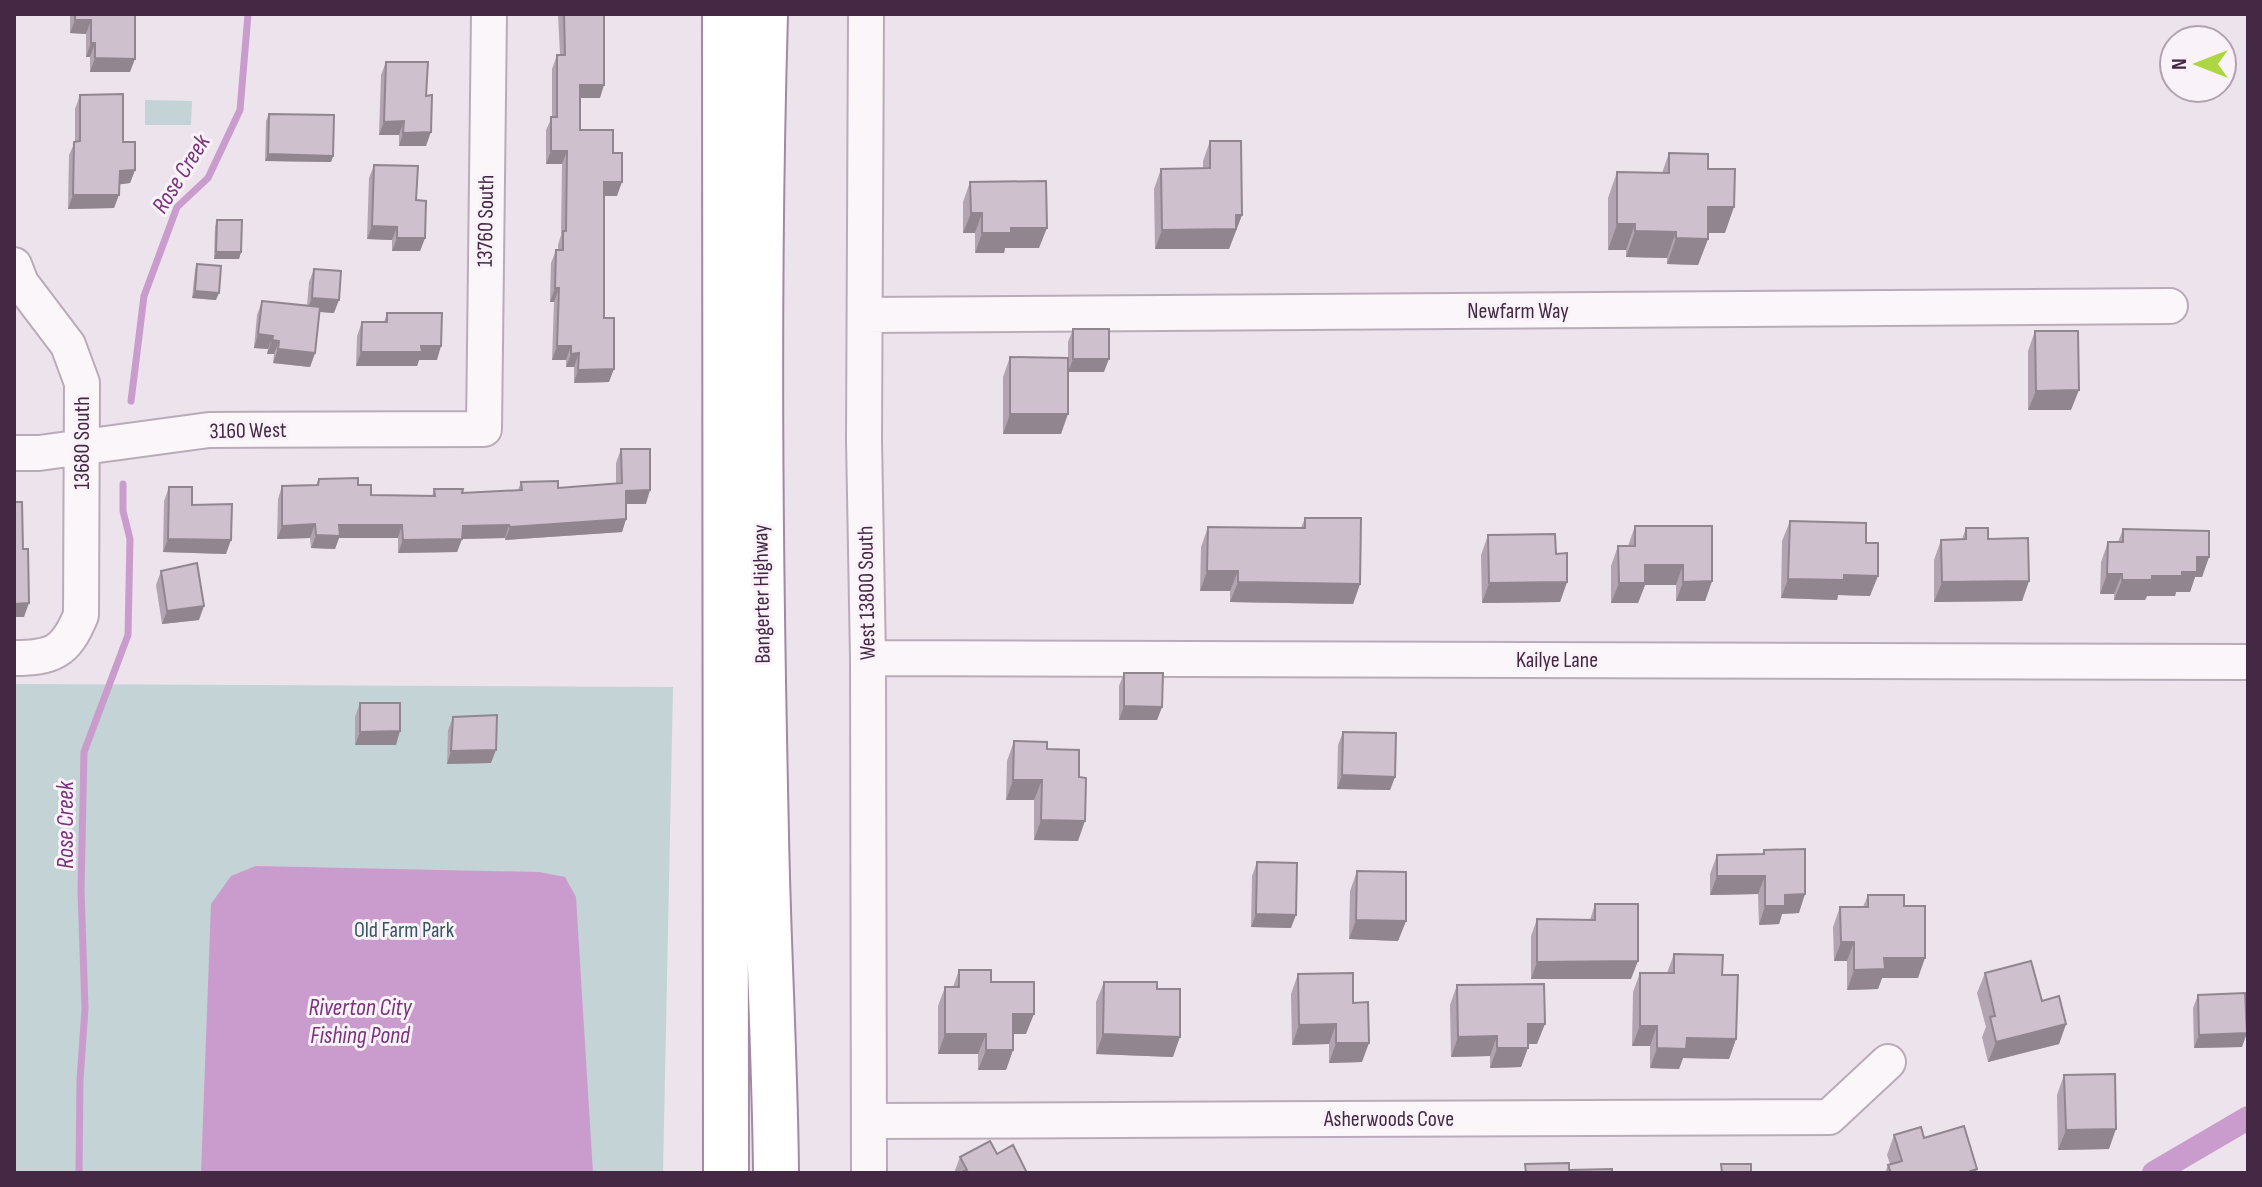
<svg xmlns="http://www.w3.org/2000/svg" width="2262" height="1187" font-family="'Sofia Sans Condensed',sans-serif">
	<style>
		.green { fill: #c4d3d6 }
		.water { fill: #ca9ccd }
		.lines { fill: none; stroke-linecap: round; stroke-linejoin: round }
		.stream { stroke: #ca9ccd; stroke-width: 7 }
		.canal { stroke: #ca9ccd; stroke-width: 24 }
		.minor-casing { stroke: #baabba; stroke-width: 38 }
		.highway-casing { stroke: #a389a3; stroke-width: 48 }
		.minor { stroke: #faf6f9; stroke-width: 34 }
		.highway { stroke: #fff; stroke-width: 44 }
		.wall { fill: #b2a5b1 }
		.shaded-wall { fill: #918690 }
		.building { fill: #cfc0ce; stroke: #918690; stroke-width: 2 }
		.labels { text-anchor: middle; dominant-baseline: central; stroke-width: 6; stroke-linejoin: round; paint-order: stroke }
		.street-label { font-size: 22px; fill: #452944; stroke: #f9f3f9 }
		.park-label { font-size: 22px; fill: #365762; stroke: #f9f3f9 }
		.water-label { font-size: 24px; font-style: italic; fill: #7a317c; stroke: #f9f3f9 }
	</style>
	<rect width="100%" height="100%" fill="#ece3ec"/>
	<!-- green -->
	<path class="green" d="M145,100L192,101L191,125H145Z
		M14,684L673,687L663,1173H14Z"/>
	<!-- water -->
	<path class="water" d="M256,866L539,872L565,877L576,897L593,1173H201L211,904L231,876Z"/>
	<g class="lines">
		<!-- stream -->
		<path class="stream" d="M131,401L144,296L177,207L208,178L240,110L248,14
			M79,1173L80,1080L85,1009L81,890L84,752L128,635L130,539L123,511V484"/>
		<!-- canal -->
		<path class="canal" d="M2154,1173L2248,1118"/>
		<!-- minor casing -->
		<g class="minor-casing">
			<path id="minor" d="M866,14L864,440L868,658L869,1173
				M14,265L21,283L68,345L82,383L81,615C66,652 53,658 14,658
				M865,315L2170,306
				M14,453H39L209,430L484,429L489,14
				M868,658L2246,662
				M869,1121L1829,1117L1888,1062"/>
		</g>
		<!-- highway casing -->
		<g class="highway-casing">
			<path id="highway" d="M725,14L726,1173
				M765,14C757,288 760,561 766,835C768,948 775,1060 776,1173"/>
		</g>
		<!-- minor -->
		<use href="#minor" class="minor"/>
		<!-- highway -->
		<use href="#highway" class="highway"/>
	</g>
	<!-- wall -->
	<path class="wall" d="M70,14H135L130,72H90V57H86V34L70,33Z
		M558,14H596L600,98H580V130L613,153L617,196H604V318L609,382L574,383V367H566V360H552L554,302H550L551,263L556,250H558V245L561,235L562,164H546V130L552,117V69L557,55H560Z
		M386,62L426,146H399V135H379L381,75Z
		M80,95L123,142L135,170L130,183L120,184L114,208L68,209L69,155L75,142V109Z
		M269,114L333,156L331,162L265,161L266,121Z
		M1210,141L1242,215L1229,249H1155L1154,189L1161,169L1203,168V161Z
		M1669,153L1708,169L1725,233H1708V239L1698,265L1667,264V258L1626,257V250H1608V198L1617,172L1662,173Z
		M374,165L416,200L425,238L420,251H392V240L367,239L369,178Z
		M970,182L1039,248H1005L1004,253H975V233H963V202Z
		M217,220L241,252L239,259H214L215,227Z
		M197,264L216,300L192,298L195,270Z
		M314,269L334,313L320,312L315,353L310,367L273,363L274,354H267L268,349L254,348L257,315L262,301L307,306L309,282Z
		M387,313L437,360H419L417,366H356L357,336L362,322H384Z
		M1073,329L1104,372H1068L1061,434H1003V377L1010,357L1068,358V342Z
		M2035,331L2071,410H2028V351Z
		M621,449L646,504H626V519L622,532L505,540V538L462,539L457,552L398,553V538H339L335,549L311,548L310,538L277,539L278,499L282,486L316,485L319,479L358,485L371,495L432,496L434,489L462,493L518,490L521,482L558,488L616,483V463Z
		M169,487L192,505L226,554L163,552L164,501Z
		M1305,518L1360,584L1353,604L1230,602V591H1200L1201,547L1208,527L1301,528Z
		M1790,521L1866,543L1870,596L1838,595L1837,600L1781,598L1782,541Z
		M1635,526L1712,581L1705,601H1676V585H1645L1638,603H1611V566L1618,546H1628Z
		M1966,528L1988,539L2029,581L2022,601L1934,602V560L1941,540L1962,539Z
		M2123,529L2209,557L2202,577H2195L2190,592H2176L2175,596H2147L2145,600H2114V594H2100L2101,562L2108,542H2118Z
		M1488,535L1556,554L1567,582L1560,602L1482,603L1481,555Z
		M161,571L199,620L162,624L156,585Z
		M1124,673L1162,707L1157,720H1119V686Z
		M360,703L396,745H355V717Z
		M453,717L491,763L447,764L448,730Z
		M1343,732L1395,777L1390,790L1337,789L1338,745Z
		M1014,741L1047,749L1078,841L1034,840V800H1006L1007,761Z
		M1764,850L1799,913L1782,914L1779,924L1759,925L1758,894L1710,895V874L1717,855L1762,854Z
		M1257,862L1291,928L1251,927L1252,876Z
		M1357,871L1406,921L1398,941L1349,939L1350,891Z
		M1868,895L1904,906L1918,978H1882L1878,989L1847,990V961H1834L1833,927L1840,907H1863Z
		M1595,904L1631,979H1531V936L1537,919L1590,920Z
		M1674,954L1722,975L1736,1039L1729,1059L1683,1058L1679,1069L1650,1068V1046H1632L1633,992L1640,973H1667Z
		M959,970L991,982L1026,1034H1013V1050L1006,1070H978V1054H938V1006L945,987H953Z
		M1985,973L2042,1001L2066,1024L2059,1044L1988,1062L1982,1037L1986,1027L1977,993Z
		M1298,974L1353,1003L1362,1062L1329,1063V1044L1292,1045L1291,994Z
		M1104,982L1157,989L1173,1057L1096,1054V1002Z
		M1457,985L1537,1044H1528L1521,1067L1490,1068V1056L1451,1057L1450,1005Z
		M2198,995L2242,1047L2194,1048L2193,1008Z
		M2064,1075L2109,1149L2058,1150L2057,1095Z
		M1894,1135L1924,1138L1977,1169L1976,1173H1885L1888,1165L1890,1164L1887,1155Z
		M960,1157L1027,1173H954Z"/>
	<!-- shaded-wall -->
	<path class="shaded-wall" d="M75,20H91L86,34L70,33Z
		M91,43H95L90,57H86Z
		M95,58L135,59L130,72H90Z
		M580,85H604L600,98H575Z
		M404,121L399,135H379L384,122Z
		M431,132L426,146H399L403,133Z
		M551,151H567L562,164H546Z
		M268,154L333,156L331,162L265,161Z
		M135,170L130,183L115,185L120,171Z
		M604,182H622L617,196H600Z
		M73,195H119L114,208L68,209Z
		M1708,207H1734L1725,233H1698Z
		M971,213H982L975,233H963Z
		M1236,215H1242L1229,249H1155L1162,230Z
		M1617,224H1635L1626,250H1608Z
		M372,226L397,227L392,240L367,239Z
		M1011,228H1047L1039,248H1005L1004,253H975L982,233Z
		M1635,231L1676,232L1667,258L1626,257Z
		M397,238H425L420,251H392Z
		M1676,238L1708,239L1698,265L1667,264Z
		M216,252H241L239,259H214Z
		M555,288H559L554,302H550Z
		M195,291L219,293L216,300L192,298Z
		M312,298L339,300L334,313L307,311Z
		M258,334L273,336L268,349L254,348Z
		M272,340L279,341L274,354H267Z
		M421,346H441L437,360H419L417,366H356L361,352Z
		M557,346H571L566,360H552Z
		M278,349L315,353L310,367L273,363Z
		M579,353L574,367H566L571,354Z
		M1073,359H1109L1104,372H1068Z
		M614,369L609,382L574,383L578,370Z
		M2079,390L2071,410H2028L2036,391Z
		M1010,414H1068L1061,434H1003Z
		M650,490L646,504H621L626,491Z
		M626,519L622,532L505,540L510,527Z
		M315,524L310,538L277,539L282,526Z
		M339,525H402L398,538H339L335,549L311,548L316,535Z
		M509,525L505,538L458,539L463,526Z
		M168,539L231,540L226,554L163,552Z
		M462,539L457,552L398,553L403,540Z
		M2197,557H2209L2202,577H2195L2190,592H2176L2175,596H2147L2145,600H2114L2122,580L2182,572Z
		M1645,565H1683L1676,585H1645L1638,603H1611L1619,583Z
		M1207,571H1238L1230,591H1200Z
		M2107,574H2122L2114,594H2100Z
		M1844,575L1878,576L1870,596L1838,595L1837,600L1781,598L1788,579Z
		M1712,581L1705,601H1676L1683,582Z
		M2029,581L2022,601L1934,602L1942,582Z
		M1238,582L1360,584L1353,604L1230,602Z
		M1567,582L1560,602L1482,603L1489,583Z
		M29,603L24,617H14V604Z
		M204,606L199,620L162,624L167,611Z
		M1124,706L1162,707L1157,720H1119Z
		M400,731L396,745H355L360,732Z
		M496,750L491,763L447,764L451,751Z
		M1342,775L1395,777L1390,790L1337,789Z
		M1013,780H1042L1034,800H1006Z
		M1041,820L1085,821L1078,841L1034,840Z
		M1717,876H1765L1758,894L1710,895Z
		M1805,894L1799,913L1782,914L1779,924L1759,925L1765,906L1785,895Z
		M1256,914L1296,915L1291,928L1251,927Z
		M1356,920L1406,921L1398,941L1349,939Z
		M1841,942H1854L1847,961H1834Z
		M1884,958H1925L1918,978H1882L1878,989L1847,990L1854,970Z
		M1638,961L1631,979H1531L1537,962Z
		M1013,1014H1034L1026,1034H1006Z
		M1336,1024L1329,1044L1292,1045L1299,1025Z
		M1528,1024H1545L1537,1044H1521Z
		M2066,1024L2059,1044L1988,1062L1996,1042Z
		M1640,1026H1657L1650,1046H1632Z
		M2247,1033L2242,1047L2194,1048L2199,1035Z
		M945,1034H986L978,1054H938Z
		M1103,1034L1180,1037L1173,1057L1096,1054Z
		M1497,1036L1490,1056L1451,1057L1458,1037Z
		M1687,1038L1736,1039L1729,1059L1683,1058L1679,1069L1650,1068L1657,1048Z
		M1336,1043H1369L1362,1062L1329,1063Z
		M1497,1048H1528L1521,1067L1490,1068Z
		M986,1050H1013L1006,1070H978Z
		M2116,1129L2109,1149L2058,1150L2066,1130Z"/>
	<!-- building -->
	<path class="building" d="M75,14H135V59L95,58V43H91V20H75Z
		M564,14H596V15H604V85H580V130H613V153H622V182H604V318H614V369L578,370L579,353L571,354V346H557L559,288H555L556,250H563V231H566L567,151H551V117H557V55H565Z
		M386,62H428L426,96L432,95L431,132L403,133L404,121L384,122Z
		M123,94V142H135V170L120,171L119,195H73L74,142L80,141V95Z
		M269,114L334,115L333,156L268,154Z
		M1210,141H1241L1242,215H1236V229L1162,230L1161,169L1210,168Z
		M1669,153L1708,154V169H1735L1734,207H1708V239L1676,238V232L1635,231V224H1617V172L1669,173Z
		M374,165L418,166L416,200L426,201L425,238H397V227L372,226Z
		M1046,181L1047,228H1011V233H982V213H971L970,182Z
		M217,220H242L241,252H216Z
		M197,264L221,266L219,293L195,291Z
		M314,269L341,271L339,300L312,298Z
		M262,301L320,307L315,353L278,349L279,341L272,340L273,336L258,334Z
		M387,313H442L441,346H421L422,352H361L362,322H387Z
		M1073,329H1109V359H1073Z
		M2035,331H2078L2079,390L2036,391Z
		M1010,357L1068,358V414H1010Z
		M621,449H650V490L626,491V519L510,527L509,525L463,526L462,539L403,540L402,525H339L340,536L316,535L315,524L282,526V486L318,485L319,479L358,478V485H371V495L435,496L434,489H463L462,493L522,490L521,482L558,481V488L622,483Z
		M169,487H192V505L232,504L231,540L168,539Z
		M14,502H22L23,549H28L29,603L14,604Z
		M1305,518H1361L1360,584L1238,582V571H1207L1208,527L1305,528Z
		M1790,521L1866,523V543H1878V576L1844,575V580L1788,579Z
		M1635,526H1712V581L1683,582V565H1645V583H1619L1618,546H1635Z
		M1966,528H1988V539L2028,538L2029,581L1942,582L1941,540L1966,539Z
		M2123,529L2209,531V557H2197V572H2182V576H2152V580H2122V574H2107L2108,542H2123Z
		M1555,534L1556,554L1567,553V582L1489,583L1488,535Z
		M197,563L204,606L167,611L161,571Z
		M1124,673H1163L1162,707L1124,706Z
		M360,703H400V731L360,732Z
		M497,715L496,750L451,751L453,717Z
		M1343,732L1396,733L1395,777L1342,775Z
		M1014,741L1047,742V749L1079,750V777L1086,778L1085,821L1041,820L1042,780H1013Z
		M1805,849V894L1785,895V906H1765V876H1717V855L1764,854V850Z
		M1257,862L1297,863L1296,915L1256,914Z
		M1357,871L1406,872V921L1356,920Z
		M1868,895H1904V906H1925V958H1884L1885,969L1854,970V942H1841L1840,907H1868Z
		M1595,904H1638V961L1537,962V919L1595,920Z
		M1674,954L1723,955L1722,975H1738L1736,1039L1687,1038L1686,1049L1657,1048V1026H1640V973H1674Z
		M2031,961L2042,1001L2059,996L2066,1024L1996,1042L1990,1017L1995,1016L1985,973Z
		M959,970H991V982H1034V1014H1013V1050H986V1034H945V987H959Z
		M1353,973V1003L1368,1002L1369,1043H1336V1024L1299,1025L1298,974Z
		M1104,982H1157V989H1180V1037L1103,1034Z
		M1544,984L1545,1024H1528V1048H1497V1036L1458,1037L1457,985Z
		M2245,993L2247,1033L2199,1035L2198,995Z
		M2115,1074L2116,1129L2066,1130L2064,1075Z
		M1964,1126L1977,1169L1965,1173H1891L1888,1165L1902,1161L1894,1135L1921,1127L1924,1138Z
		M990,1141L997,1154L1013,1145L1027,1173H960L967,1170L960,1157Z
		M1569,1163V1170L1612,1169V1173H1526L1525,1164Z
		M1721,1164H1751V1173H1722Z"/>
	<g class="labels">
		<!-- street labels -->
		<g class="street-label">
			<text transform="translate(486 221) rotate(-89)">13760 South</text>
			<text x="1518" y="311">Newfarm Way</text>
			<text transform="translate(248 431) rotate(-1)">3160 West</text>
			<text transform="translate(82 443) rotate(-90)">13680 South</text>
			<text transform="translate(867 593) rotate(-91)">West 13800 South</text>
			<text transform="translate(762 594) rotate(-91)">Bangerter Highway</text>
			<text x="1557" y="660">Kailye Lane</text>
			<text x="1389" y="1119">Asherwoods Cove</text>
		</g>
		<!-- park labels -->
		<g class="park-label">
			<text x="404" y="930">Old Farm Park</text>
		</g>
		<!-- water labels -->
		<g class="water-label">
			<text transform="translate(181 174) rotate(-58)">Rose Creek</text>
			<text transform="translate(65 825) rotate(-90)">Rose Creek</text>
			<text x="360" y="1007">Riverton City<tspan x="360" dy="28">Fishing Pond</tspan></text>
		</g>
	</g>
	<!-- border -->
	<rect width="2262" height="1187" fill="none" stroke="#452944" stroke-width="32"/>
	<!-- north arrow -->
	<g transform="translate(2198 64) rotate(270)"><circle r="38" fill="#f9f3f9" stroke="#b1a2b1" stroke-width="2"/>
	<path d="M0-6L14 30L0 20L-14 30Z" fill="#aed642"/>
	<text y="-12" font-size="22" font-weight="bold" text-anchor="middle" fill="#452944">N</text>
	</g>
</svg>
